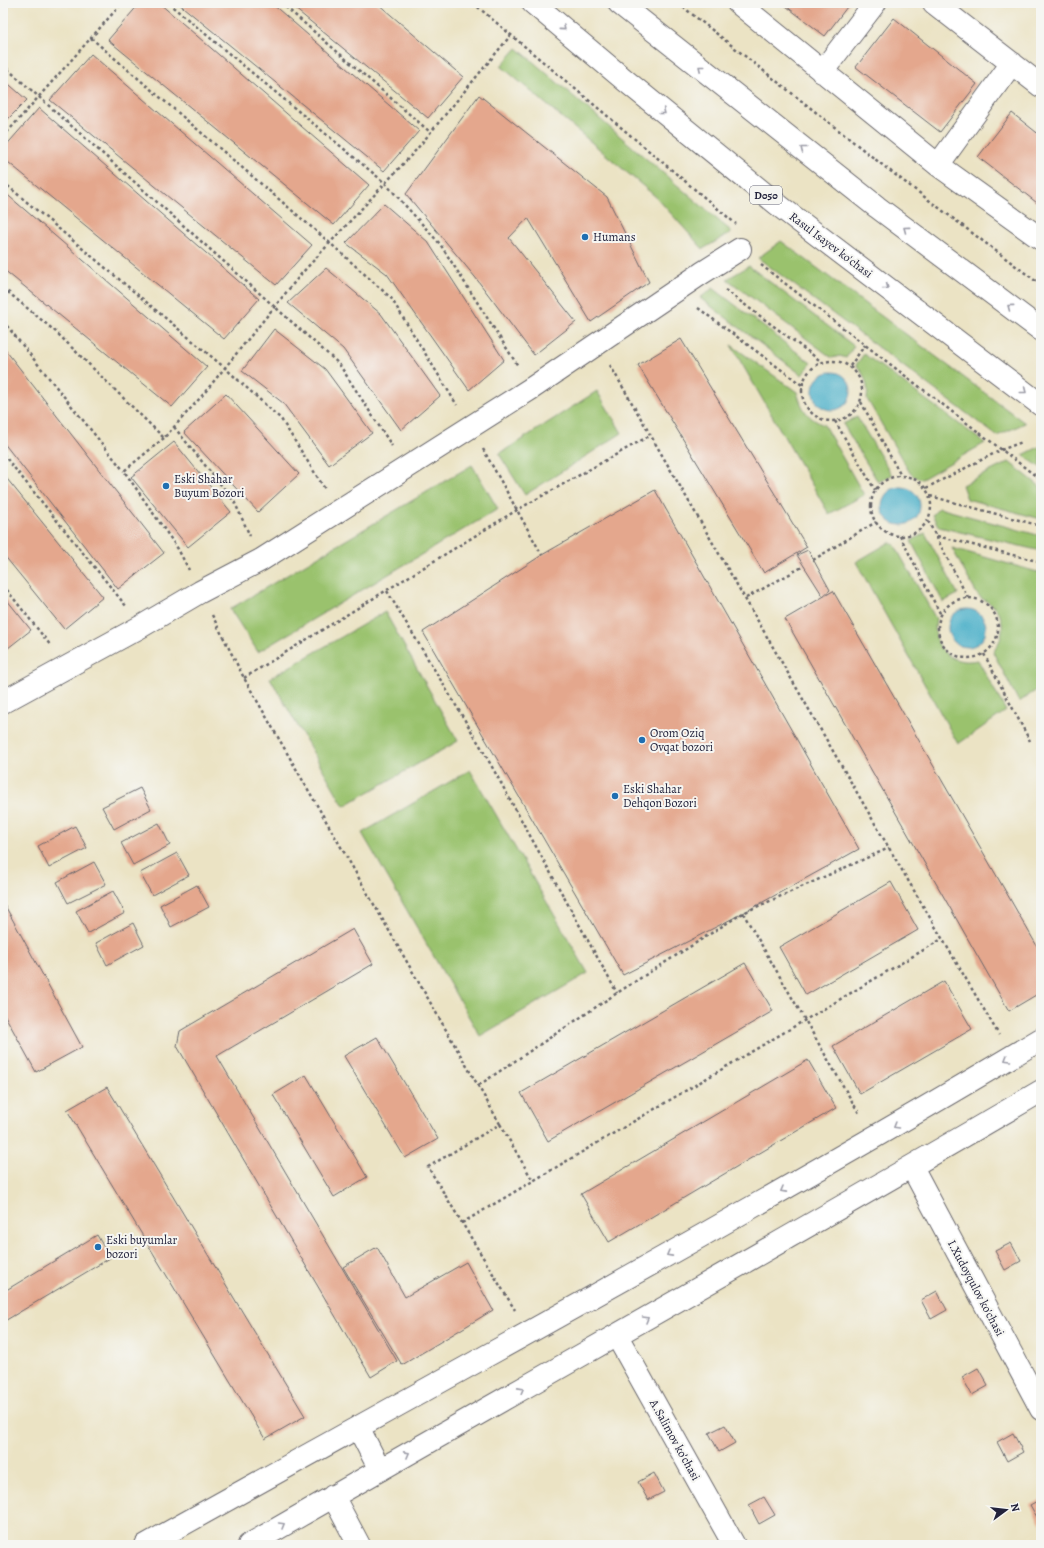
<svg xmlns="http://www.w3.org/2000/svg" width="1044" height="1548" font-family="Alegreya,serif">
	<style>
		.green { fill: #9ac26d; stroke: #5e7254 }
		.water { fill: #49afc8; stroke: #366882 }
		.building { fill: #e4a78d }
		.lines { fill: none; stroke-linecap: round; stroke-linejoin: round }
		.street-casing { stroke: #68666b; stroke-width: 24 }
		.primary-casing { stroke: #68666b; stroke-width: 24 }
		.path { stroke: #68666b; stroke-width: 2.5; stroke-dasharray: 3 3; stroke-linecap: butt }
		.street { stroke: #fff; stroke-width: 22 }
		.primary { stroke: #fff; stroke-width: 22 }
		.oneway { stroke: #9c9ca7 }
		.poi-dot { fill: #1f6fb2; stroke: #f6f6f2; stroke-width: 1.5 }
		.labels { text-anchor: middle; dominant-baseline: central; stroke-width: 4; stroke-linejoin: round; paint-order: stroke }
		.shield { fill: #f6f6f2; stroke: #626272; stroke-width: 1 }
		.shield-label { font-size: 11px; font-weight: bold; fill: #22223b }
		.poi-label { font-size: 12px; fill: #22223b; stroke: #f6f6f2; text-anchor: start }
		.street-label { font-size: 12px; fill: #22223b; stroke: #f6f6f2 }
	</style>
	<rect width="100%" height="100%" fill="#f6f6f2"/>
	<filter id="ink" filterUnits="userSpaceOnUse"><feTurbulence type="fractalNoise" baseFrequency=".025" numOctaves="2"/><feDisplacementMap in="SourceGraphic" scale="8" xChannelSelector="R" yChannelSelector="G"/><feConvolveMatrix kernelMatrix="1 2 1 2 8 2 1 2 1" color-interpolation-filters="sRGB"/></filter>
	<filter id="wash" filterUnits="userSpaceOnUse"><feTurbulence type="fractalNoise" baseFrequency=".012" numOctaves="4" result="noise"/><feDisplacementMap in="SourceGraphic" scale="16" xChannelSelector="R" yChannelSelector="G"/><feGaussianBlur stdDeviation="0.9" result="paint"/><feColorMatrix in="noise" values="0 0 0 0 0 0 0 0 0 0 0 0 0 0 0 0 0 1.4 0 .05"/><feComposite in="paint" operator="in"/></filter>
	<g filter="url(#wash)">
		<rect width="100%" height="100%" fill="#ebe3c4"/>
		<!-- green -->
		<path class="green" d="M517,48L732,232L703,249L656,197L501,66Z
			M781,241L1025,423L997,436L758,258Z
			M749,266L854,346L846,358L840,356L832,358L727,279Z
			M713,288L811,363L802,375L700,298Z
			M731,345L797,392C802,409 807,418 824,425L864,495L829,514Z
			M864,354L985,443L922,479L915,477L910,473L867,399C869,386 865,374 856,365Z
			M597,391L622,433L525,495L499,454Z
			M857,417L892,475L878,482L843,424Z
			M1041,446V468L1023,455Z
			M1009,462L1041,487V519L967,499L962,485Z
			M472,465L498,509L258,652L230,609Z
			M939,508L1041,536V551L939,527L932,515Z
			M925,533L958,594L943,602L911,541Z
			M890,542L894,544L936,619C931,647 949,666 978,660L1006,711L958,744L856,562Z
			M952,548L1041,573V687L1019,702L993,652C1004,638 1007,618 992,605C988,601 980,599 977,594C968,579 960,563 952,548Z
			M385,612L458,741L344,806L270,678Z
			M470,770L588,973L480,1036L362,833Z"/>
		<!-- water -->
		<path class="water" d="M813 391a19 19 0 1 1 38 0a19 19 0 1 1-38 0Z
			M882 506a19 19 0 1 1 38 0a19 19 0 1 1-38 0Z
			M948 628a19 19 0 1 1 38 0a19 19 0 1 1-38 0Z"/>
		<g id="blocks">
			<!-- building -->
			<path class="building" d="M140,3H159L369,185L334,225L108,40Z
				M178,3H271L419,131L384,171Z
				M288,3H377L463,77L428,118Z
				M782,3H850L825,36Z
				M894,18L977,84L940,132L856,67Z
				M91,54L312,245L276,285L50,100Z
				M3,79L27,100L3,124Z
				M479,95L607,197L649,282L591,322L528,218L509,238L576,322L534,355L475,277L406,194Z
				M39,108L259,299L224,339L3,158V149Z
				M1012,113L1041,136V206L978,157Z
				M3,191L207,367L172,407L3,269Z
				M384,204L428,242L504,360L469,390L387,274L346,243Z
				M326,268L381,314L440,396L401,430L343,349L288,303Z
				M274,329L325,369L372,433L329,465L283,403L242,371Z
				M681,339L807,547L764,573L638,365Z
				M3,347L164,553L118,589L3,442Z
				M226,394L299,474L258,512L184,432Z
				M174,442L231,512L188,547L131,477Z
				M3,474L103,597L64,629L3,554Z
				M655,490L859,849L743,913L623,975L423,632L542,555Z
				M808,550L830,590L823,596L797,555Z
				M833,591L1041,953V992L1009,1011L785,619Z
				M3,595L31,630L3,652Z
				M140,788L151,809L114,829L102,807Z
				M159,823L170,845L133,865L121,843Z
				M75,826L87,848L49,868L38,846Z
				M177,853L189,875L152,895L140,873Z
				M94,862L106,884L68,903L57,882Z
				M891,882L918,930L806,995L779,947Z
				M197,885L209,907L171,927L160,905Z
				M113,891L125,913L88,933L76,911Z
				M3,902L82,1047L36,1072L3,1012Z
				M133,923L144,945L107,965L96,943Z
				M353,929L373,964L217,1056L397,1361L371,1377L177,1046L180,1031Z
				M745,963L773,1011L548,1141L521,1093Z
				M944,981L972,1029L860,1094L833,1046Z
				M377,1037L438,1139L405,1158L344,1056Z
				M808,1060L836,1108L609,1242L581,1194Z
				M306,1075L367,1177L334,1197L273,1095Z
				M107,1087L305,1416L265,1439L67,1110Z
				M97,1235L110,1258L3,1322V1292Z
				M1011,1243L1021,1261L1005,1270L995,1251Z
				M377,1247L405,1297L466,1262L493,1310L402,1365L343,1267Z
				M937,1291L947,1310L931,1319L921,1300Z
				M978,1368L988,1386L972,1395L962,1377Z
				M725,1425L735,1443L719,1452L709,1433Z
				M1013,1433L1023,1452L1007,1461L997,1442Z
				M654,1473L664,1492L648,1500L638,1482Z
				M764,1497L775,1515L759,1524L749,1505Z
				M1041,1499V1524L1030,1505Z"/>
		</g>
	</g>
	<g filter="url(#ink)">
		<use href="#blocks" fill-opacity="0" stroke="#68666b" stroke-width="1"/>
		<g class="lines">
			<!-- street casing -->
			<g class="street-casing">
				<path id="street" d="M738,3L938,165L1041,239
					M934,3L1041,86
					M822,72L875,3
					M938,165L1012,63
					M3,702L142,626L200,592L261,560L532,388L702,273L740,249
					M912,1167L1041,1409
					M617,1336L734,1545
					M358,1427L380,1470
					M333,1496L359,1545
					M146,1545C445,1378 747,1215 1041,1039
					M249,1545C512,1393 779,1245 1041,1091"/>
			</g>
			<!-- primary casing -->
			<g class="primary-casing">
				<path id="primary" d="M533,3L626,81L782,208L1041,405
					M619,3L877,207L1041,330"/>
			</g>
			<!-- path -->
			<path class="path" d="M168,3L385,183L440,244L518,366
				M281,3L430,132
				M473,3L736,224
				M678,3L885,167L1041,285
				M91,38L330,243L391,298L457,405
				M3,65L339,364L392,446
				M3,137L122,3
				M3,182L225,368L281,419L325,489
				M761,265L1041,480
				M3,288L56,332L164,438L201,397L302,273L416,150L511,35
				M725,290L822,362
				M698,308L802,385
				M3,321L124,471
				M802 391a30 30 0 1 1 60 0a30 30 0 1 1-60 0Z
				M610,365L889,848L999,1035
				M850,366L865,345
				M861,402L901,476
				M835,421L875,490
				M174,427L234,501L250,536
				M164,438L124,471L178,549L189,570
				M483,449L542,555
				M3,454L126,606
				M871 506a30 30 0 1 1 60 0a30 30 0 1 1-60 0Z
				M926,488L1001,450L1022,442
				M930,496L1041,526
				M928,521L968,598
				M900,536L941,615
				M937,536L1041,562
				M813,560L876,522
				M3,585L51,646
				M387,591L481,747L617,993
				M938 628a30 30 0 1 1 60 0a30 30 0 1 1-60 0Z
				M746,598L804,566
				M212,615L244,678L500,1124L428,1167L515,1310
				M984,654L1030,741
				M244,678L517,510L651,435
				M743,913L860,1115
				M479,1085L617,993L743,913L889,848
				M500,1124L533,1181
				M462,1223L942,939"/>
			<!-- street -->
			<use href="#street" class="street"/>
			<!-- primary -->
			<use href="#primary" class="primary"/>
		</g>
		<!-- one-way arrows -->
		<defs><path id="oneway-chevron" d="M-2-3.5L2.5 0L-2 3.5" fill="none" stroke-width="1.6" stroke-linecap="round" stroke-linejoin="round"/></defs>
		<g class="oneway">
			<use href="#oneway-chevron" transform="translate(563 28) rotate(40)"/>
			<use href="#oneway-chevron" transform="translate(701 68) rotate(-142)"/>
			<use href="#oneway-chevron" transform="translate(663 112) rotate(39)"/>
			<use href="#oneway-chevron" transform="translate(803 149) rotate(-142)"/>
			<use href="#oneway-chevron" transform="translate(906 229) rotate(-143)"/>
			<use href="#oneway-chevron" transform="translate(886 287) rotate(37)"/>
			<use href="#oneway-chevron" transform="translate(1010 307) rotate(-143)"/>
			<use href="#oneway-chevron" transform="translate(1024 391) rotate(38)"/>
			<use href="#oneway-chevron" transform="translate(1007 1059) rotate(149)"/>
			<use href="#oneway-chevron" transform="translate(896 1126) rotate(149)"/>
			<use href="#oneway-chevron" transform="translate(783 1190) rotate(151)"/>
			<use href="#oneway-chevron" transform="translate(669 1254) rotate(151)"/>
			<use href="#oneway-chevron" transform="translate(646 1319) rotate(-30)"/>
			<use href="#oneway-chevron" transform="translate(521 1390) rotate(-29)"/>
			<use href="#oneway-chevron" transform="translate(407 1454) rotate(-29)"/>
			<use href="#oneway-chevron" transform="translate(282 1525) rotate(-30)"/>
		</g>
	</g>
	<!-- markers -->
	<g class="poi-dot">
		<circle cx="585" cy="237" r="4"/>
		<circle cx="166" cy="486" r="4"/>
		<circle cx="642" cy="740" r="4"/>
		<circle cx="615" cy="796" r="4"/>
		<circle cx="98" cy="1247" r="4"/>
	</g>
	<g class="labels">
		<!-- shield labels -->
		<rect class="shield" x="750" y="186" width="32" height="18" rx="3"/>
		<g class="shield-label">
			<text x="766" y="195">D050</text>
		</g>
		<!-- poi labels -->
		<g class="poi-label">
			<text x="593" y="237">Humans</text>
			<text x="174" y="479">Eski Shahar<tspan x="174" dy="14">Buyum Bozori</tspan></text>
			<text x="650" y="733">Orom Oziq<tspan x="650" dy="14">Ovqat bozori</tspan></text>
			<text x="623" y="789">Eski Shahar<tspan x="623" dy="14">Dehqon Bozori</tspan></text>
			<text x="106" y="1240">Eski buyumlar<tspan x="106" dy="14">bozori</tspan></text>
		</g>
		<!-- street labels -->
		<g class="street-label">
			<text transform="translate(831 245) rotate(37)">Rasul Isayev ko'chasi</text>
			<text transform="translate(976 1288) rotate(62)">I.Xudoyqulov ko'chasi</text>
			<text transform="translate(675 1440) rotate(61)">A.Salimov ko'chasi</text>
		</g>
	</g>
	<!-- margin -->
	<rect width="1044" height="1548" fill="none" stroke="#f6f6f2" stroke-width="16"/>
	<!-- north arrow -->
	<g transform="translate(1006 1510) rotate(75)" stroke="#f6f6f2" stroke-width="3" paint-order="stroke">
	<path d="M0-3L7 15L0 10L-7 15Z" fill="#22223b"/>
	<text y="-6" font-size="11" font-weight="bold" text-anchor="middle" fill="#22223b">N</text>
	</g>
</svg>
